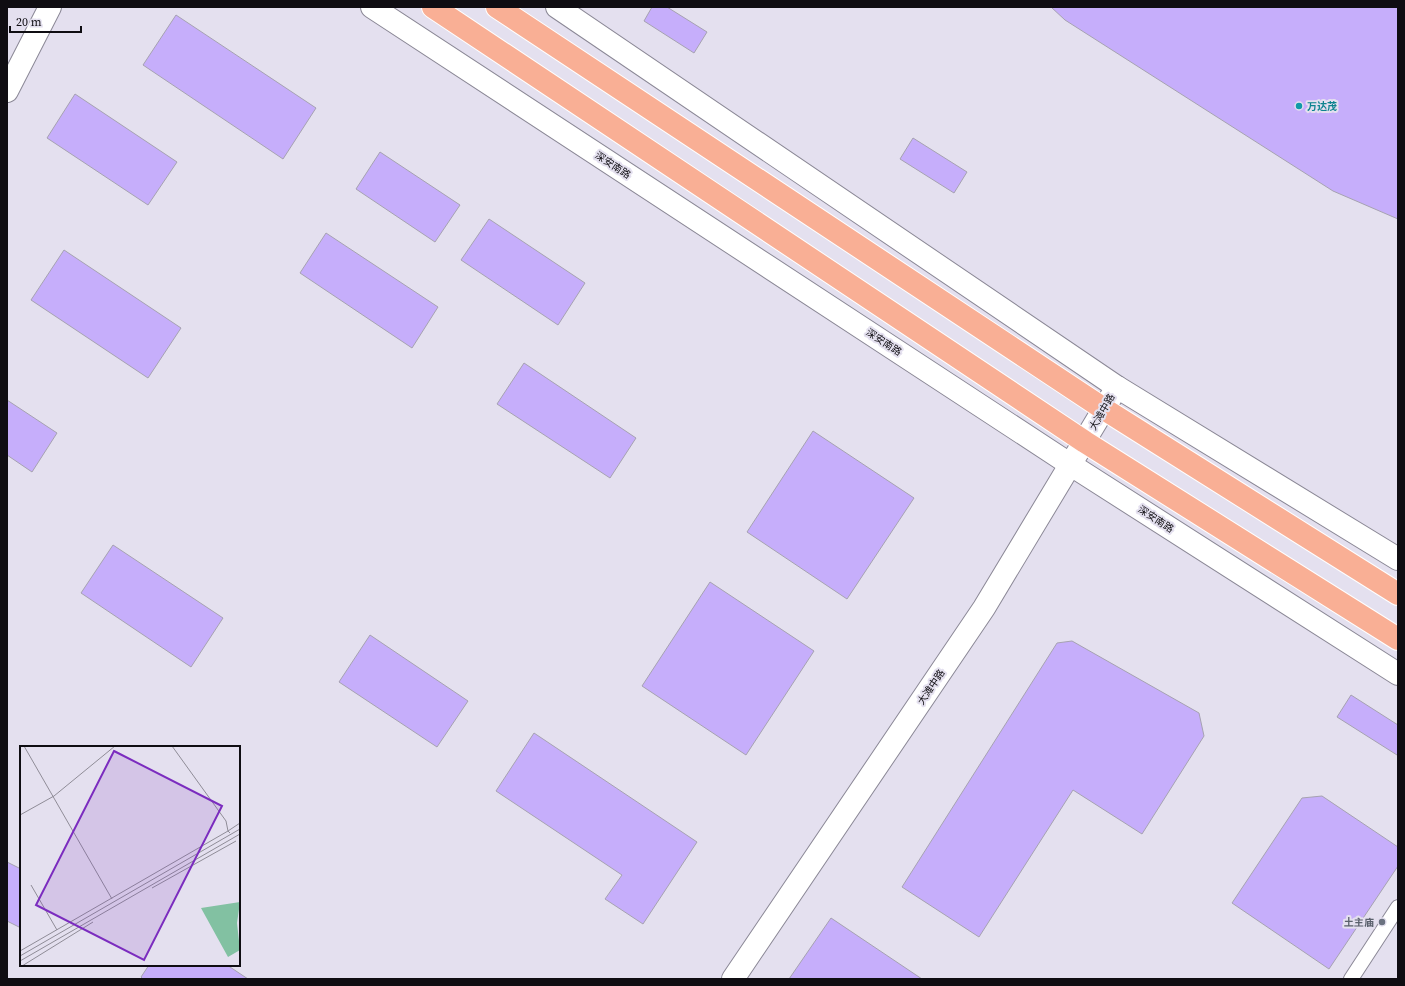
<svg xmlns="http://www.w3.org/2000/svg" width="1405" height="986" font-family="'Source Serif 4','Noto Sans SC',serif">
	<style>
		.building { fill: #c6aefb; stroke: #a6a2b1 }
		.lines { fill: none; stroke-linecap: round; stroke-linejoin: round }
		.service-casing { stroke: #8b8896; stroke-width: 16 }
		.minor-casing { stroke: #8b8896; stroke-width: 24 }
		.tertiary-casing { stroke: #8b8896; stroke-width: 24 }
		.primary-casing { stroke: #fff; stroke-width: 24 }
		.service { stroke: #fff; stroke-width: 14 }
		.minor { stroke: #fff; stroke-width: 22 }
		.tertiary { stroke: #fff; stroke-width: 22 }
		.primary { stroke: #f9af95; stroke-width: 22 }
		.culture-dot { fill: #0f9aa8; stroke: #e4e0ef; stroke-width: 1.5 }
		.worship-dot { fill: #6b7280; stroke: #e4e0ef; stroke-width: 1.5 }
		.labels { text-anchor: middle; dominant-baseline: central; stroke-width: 4; stroke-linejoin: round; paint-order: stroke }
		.culture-label { font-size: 10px; font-weight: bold; fill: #0d838f; stroke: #e4e0ef; text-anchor: start }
		.street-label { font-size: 10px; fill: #0f0d12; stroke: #e4e0ef }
		.worship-label { font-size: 10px; font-weight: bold; fill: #5b616d; stroke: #e4e0ef; text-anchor: end }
		.inset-road { fill: none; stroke: #8f8c97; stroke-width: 1 }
		.view { fill: #7b2cbf; fill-opacity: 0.15; stroke: #7b2cbf; stroke-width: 2 }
		.inset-edge { fill: none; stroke: #0f0d12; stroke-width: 2 }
	</style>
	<rect width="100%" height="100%" fill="#e4e0ef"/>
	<!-- building -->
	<path class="building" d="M652,7H667L707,32L694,53L644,21Z
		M1051,7H1398V219L1333,191L1065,20Z
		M176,15L316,108L283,159L143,65Z
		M75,94L177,162L148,205L47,138Z
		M913,138L967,172L954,193L900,159Z
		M380,152L460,205L435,242L356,189Z
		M489,219L585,283L558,325L461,260Z
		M326,233L438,307L412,348L300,273Z
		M64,250L181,328L148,378L31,300Z
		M524,363L636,438L610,478L497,404Z
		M7,400L57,433L32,472L7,455Z
		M813,431L914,498L847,599L747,532Z
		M113,545L223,618L191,667L81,593Z
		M710,582L814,651L746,755L642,686Z
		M370,635L468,701L437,747L339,682Z
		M1072,641L1199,713L1204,736L1142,834L1073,790L979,937L902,887L1057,643Z
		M1351,695L1398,725V753L1397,755L1337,717Z
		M534,733L697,842L643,924L605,899L622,875L496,791Z
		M1322,796L1398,847V866L1329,969L1232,903L1302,798Z
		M7,862L21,869V928L7,921Z
		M831,918L922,979H789Z
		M149,965H227L248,979H143L141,977Z"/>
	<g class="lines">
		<!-- service casing -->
		<g class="service-casing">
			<path id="service" d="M1351,979L1398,907"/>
		</g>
		<!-- minor casing -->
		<g class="minor-casing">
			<path id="minor" d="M372,7L1071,465L1398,674
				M557,7L1117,387L1398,559"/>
		</g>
		<!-- tertiary casing -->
		<g class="tertiary-casing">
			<path id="tertiary" d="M7,91L50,7
				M733,979L984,608L1117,387"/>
		</g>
		<!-- primary casing -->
		<g class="primary-casing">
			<path id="primary" d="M433,7L1085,442L1398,639
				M497,7L1104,409L1398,594"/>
		</g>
		<!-- service -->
		<use href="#service" class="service"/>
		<!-- minor -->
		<use href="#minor" class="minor"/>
		<!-- tertiary -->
		<use href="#tertiary" class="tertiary"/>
		<!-- primary -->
		<use href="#primary" class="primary"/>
	</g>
	<!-- markers -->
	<circle class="culture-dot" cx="1299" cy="106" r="4"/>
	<circle class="worship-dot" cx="1382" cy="922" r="4"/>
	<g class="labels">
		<!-- culture labels -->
		<g class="culture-label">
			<text x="1307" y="106">万达茂</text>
		</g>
		<!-- street labels -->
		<g class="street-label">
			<text transform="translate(613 165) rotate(33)">深安南路</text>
			<text transform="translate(884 342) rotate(33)">深安南路</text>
			<text transform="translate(1102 412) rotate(-60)">大滩中路</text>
			<text transform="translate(1156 519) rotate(33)">深安南路</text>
			<text transform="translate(931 687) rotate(-56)">大滩中路</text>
		</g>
		<!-- worship labels -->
		<g class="worship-label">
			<text x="1374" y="922">土主庙</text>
		</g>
	</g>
	<!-- overview -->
	<g transform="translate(20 746)">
		<rect width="220" height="220" fill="#e4e0ef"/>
		<path d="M220,156L217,177L220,204L208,211L181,162Z" fill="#82c1a2"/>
		<path class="inset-road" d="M4,0L92,153M0,69L34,50L95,0M210,87L208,85L220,77M11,139L37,184M132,142L216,95M0,205L208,85L206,75L152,0M0,210L220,83M0,215L220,88M2,220L73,176"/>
		<path class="view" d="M94,5L202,60L124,214L16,159Z"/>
		<rect width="220" height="220" class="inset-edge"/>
	</g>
	<!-- border -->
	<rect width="1405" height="986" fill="none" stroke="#0f0d12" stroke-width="16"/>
	<!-- scale -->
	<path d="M10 26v6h71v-6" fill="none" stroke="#0f0d12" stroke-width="2"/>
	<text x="16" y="26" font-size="12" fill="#0f0d12" stroke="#e4e0ef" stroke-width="3" paint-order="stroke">20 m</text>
</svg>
